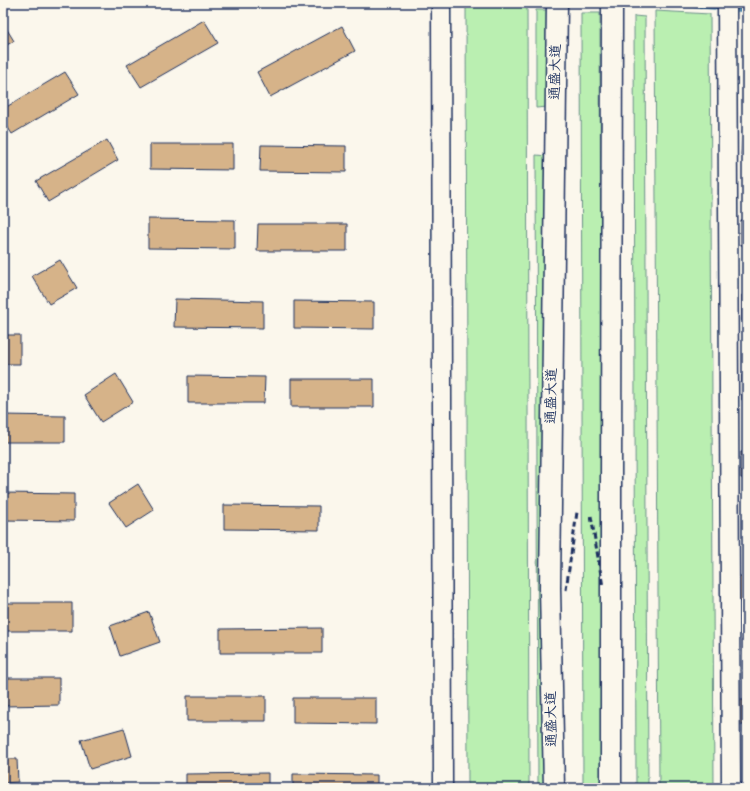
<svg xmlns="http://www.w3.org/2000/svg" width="750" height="791" font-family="'Indie Flower','LXGW WenKai TC',sans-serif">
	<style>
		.green { fill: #baefb1; stroke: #6a8f88 }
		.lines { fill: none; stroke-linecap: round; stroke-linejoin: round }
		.stream { stroke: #598cae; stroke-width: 4.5 }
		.building { fill: #d6b389; stroke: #1b2f5e }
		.secondary-casing { stroke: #1b2f5e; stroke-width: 21 }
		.primary-casing { stroke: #1b2f5e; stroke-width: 23 }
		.secondary { stroke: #fbf7ec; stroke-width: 18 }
		.primary { stroke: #fbf7ec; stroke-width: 20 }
		.rail { stroke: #1b2f5e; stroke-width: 3; stroke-dasharray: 6 3; stroke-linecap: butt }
		.labels { text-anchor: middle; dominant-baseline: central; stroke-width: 4; stroke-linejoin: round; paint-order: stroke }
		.street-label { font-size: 14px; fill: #1b2f5e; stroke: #fbf7ec }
	</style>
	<rect width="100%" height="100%" fill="#fbf7ec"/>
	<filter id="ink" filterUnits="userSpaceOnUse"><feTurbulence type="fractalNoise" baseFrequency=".025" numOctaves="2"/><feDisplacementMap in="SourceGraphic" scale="8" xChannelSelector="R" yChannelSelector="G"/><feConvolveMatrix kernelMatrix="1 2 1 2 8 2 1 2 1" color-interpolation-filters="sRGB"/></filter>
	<g filter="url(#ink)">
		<!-- green -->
		<path class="green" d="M466,3H527L529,788H468Z
			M536,10H548V107L536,108Z
			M655,11L710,14L714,788H659Z
			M581,13H600L602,788H583Z
			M634,16L645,17L648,788H636Z
			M536,155L548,156L550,788H538Z"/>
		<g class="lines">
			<!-- stream -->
			<path class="stream" d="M655,3L723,8
				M731,9L747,10"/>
		</g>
		<!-- building -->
		<path class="building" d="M204,20L218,43L141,87L127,65Z
			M3,23L14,41L3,47Z
			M342,26L355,51L270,97L257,72Z
			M744,52L747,53V79L743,78Z
			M65,72L79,94L12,134L3,120V109Z
			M743,130H747V157L741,156Z
			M107,140L118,160L48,202L36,181Z
			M150,144H233V170L150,169Z
			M261,145L346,146V172L260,171Z
			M148,219L235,220V249L148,248Z
			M741,220H747V245H741Z
			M258,224H347V251H257Z
			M60,260L77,288L49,304L32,276Z
			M742,295H747V321H742Z
			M175,299L263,301V328L174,327Z
			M294,301L374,302V329L294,328Z
			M3,335H20V364H3Z
			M116,374L133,402L101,422L84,395Z
			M742,375H747V400H742Z
			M188,376L265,377L264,403H188Z
			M291,379H374V407H291Z
			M3,415L65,416V442H3Z
			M741,452H747V478H741Z
			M138,484L154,510L126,528L109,503Z
			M3,493L74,494V521L3,520Z
			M224,505L319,506V530L224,529Z
			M731,576H747V602H731Z
			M3,603H72V631H3Z
			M149,612L160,642L120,656L110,626Z
			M322,628V653H220V629Z
			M3,678H59V705L3,706Z
			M187,696H266V721H187Z
			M293,698H376V724L293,723Z
			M733,700H747V725H733Z
			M124,728L132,756L90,769L81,740Z
			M3,759H17L18,782L3,783Z
			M268,773V788H186V774Z
			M293,774L377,775V788H293Z"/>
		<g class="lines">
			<!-- secondary casing -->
			<g class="secondary-casing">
				<path id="secondary" d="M441,3L443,788
					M727,3L731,788"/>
			</g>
			<!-- primary casing -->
			<g class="primary-casing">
				<path id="primary" d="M554,788L550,588L557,3
					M611,788V489L612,3"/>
			</g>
			<!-- secondary -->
			<use href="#secondary" class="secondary"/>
			<!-- primary -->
			<use href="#primary" class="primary"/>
			<!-- rail -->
			<path class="rail" d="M591,516L603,587
				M566,590L577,512"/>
		</g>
	</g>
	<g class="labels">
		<!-- street labels -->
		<g class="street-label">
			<text transform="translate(556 72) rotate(-89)">通盛大道</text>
			<text transform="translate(552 396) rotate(-89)">通盛大道</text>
			<text transform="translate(552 719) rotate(-91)">通盛大道</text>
		</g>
	</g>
	<!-- margin -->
	<rect width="750" height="791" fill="none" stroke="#fbf7ec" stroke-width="16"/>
	<rect x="8" y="8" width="734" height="775" fill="none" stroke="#1b2f5e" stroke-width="1.5" filter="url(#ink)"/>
</svg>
